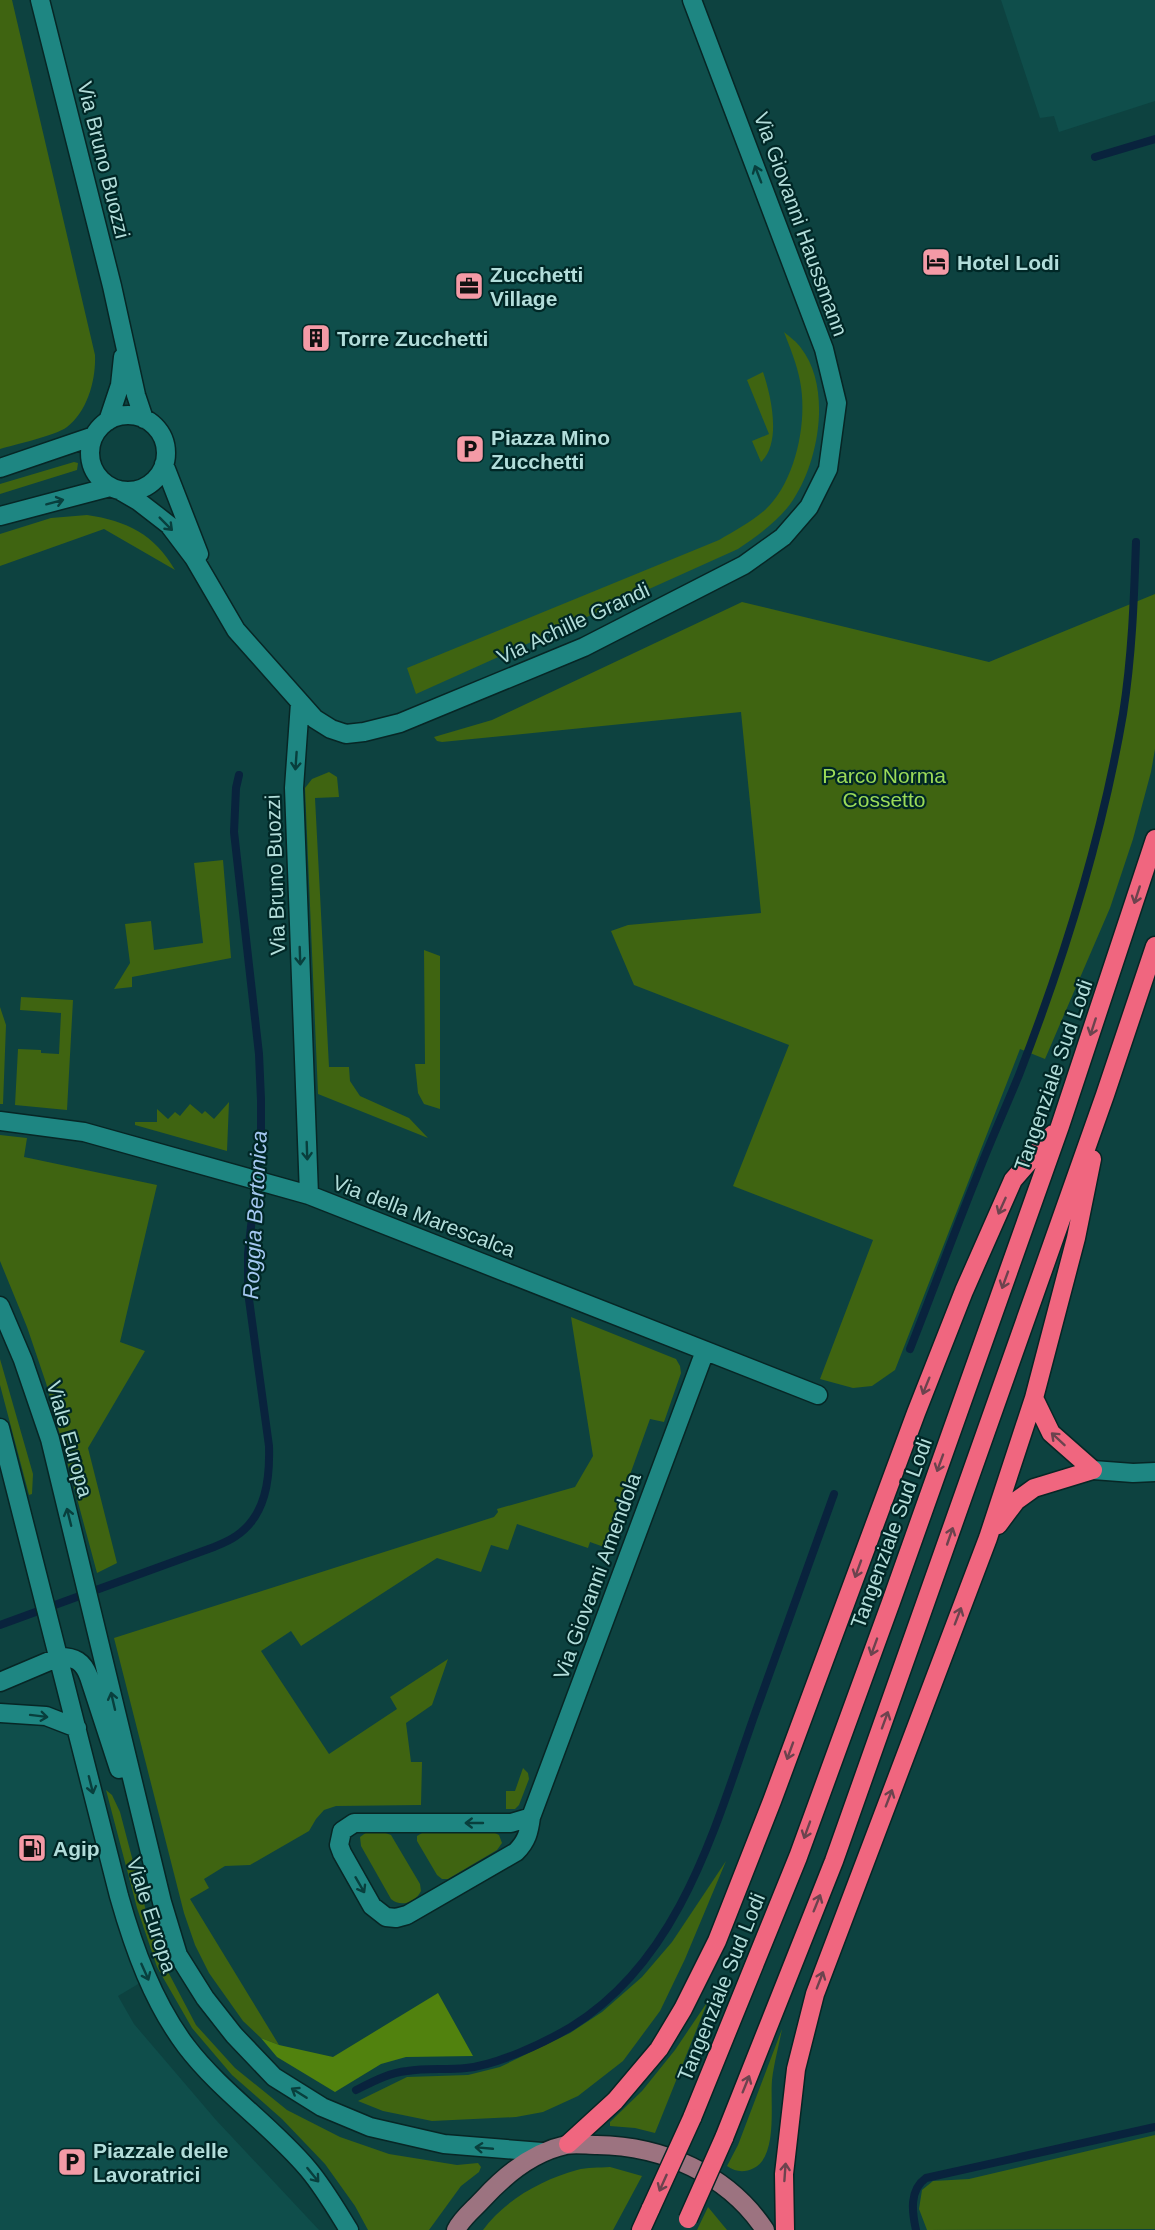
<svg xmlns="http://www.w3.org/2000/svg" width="1155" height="2230" font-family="Arial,sans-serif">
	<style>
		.built { fill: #0f4e4b }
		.green { fill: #3f6411 }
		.forest { fill: #51820e }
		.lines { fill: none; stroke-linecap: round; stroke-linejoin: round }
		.stream { stroke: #09233d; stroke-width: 8 }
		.minor-casing { stroke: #072625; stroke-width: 21 }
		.major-casing { stroke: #072625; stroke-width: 21 }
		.highway-casing { stroke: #072625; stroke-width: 21 }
		.minor { stroke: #1e8682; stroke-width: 18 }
		.major { stroke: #9c7380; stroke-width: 18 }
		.highway { stroke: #f0667f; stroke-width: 18 }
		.highway-bridge-casing { stroke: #072625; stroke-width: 21; stroke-linecap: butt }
		.highway-bridge { stroke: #f0667f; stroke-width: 18 }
		.oneway { stroke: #083f3d }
		.oneway2 { stroke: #6c434e }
		.labels { text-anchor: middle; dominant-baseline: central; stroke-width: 4.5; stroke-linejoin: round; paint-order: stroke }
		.street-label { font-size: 21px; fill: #b2ddda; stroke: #002726 }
		.poi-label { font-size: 21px; font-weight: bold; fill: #b2ddda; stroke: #002726; text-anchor: start }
		.park-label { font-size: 21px; fill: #9bdb58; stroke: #002726 }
		.water-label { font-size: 22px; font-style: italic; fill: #a4c8f1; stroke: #002726 }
	</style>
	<rect width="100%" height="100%" fill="#0d4240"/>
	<!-- built -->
	<path class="built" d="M45,0H689L819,347L833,403L825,465L806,505L743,562L584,643L403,718L349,731L319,719L239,627L216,589L168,465L170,449L164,433L149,417Z
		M1001,0H1155V101L1059,132L1054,116L1040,118Z
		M0,1718H13L74,1731L145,1980L118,1996L134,2024L216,2120L319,2230H0Z"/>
	<!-- green -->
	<path class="green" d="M0,0H12L95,355C96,379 88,411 67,427C55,436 16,444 0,449Z
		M784,332C790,337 797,342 801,348C832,388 819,461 793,500C779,521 758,535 738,549L416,694L407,668L719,540C735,531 751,522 765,510C796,481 808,421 800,381C797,364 790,348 784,332Z
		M763,372C771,395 782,443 761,462L752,441L769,434L747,380Z
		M74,462L78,463L77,470L0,494V484Z
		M87,515C127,521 154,534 175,570L104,529L0,566V534L51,518Z
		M1155,594V749L1151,772L1133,839L1110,908L1045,1059L1020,1049L895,1370L872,1386L853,1388L820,1379L873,1240L733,1186L789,1045L634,985L611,931L628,925L761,913L741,712L442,742L437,741L434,737L492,720L742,602L989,662Z
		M329,772L337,777L339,797L315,798L329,1067H349L350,1081L360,1096L409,1118L428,1138L318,1094L305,788L312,779Z
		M223,860L231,958L132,977V987L114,989L130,963L125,924L151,921L154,950L203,943L194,863Z
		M424,950L440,956V1109L424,1104L418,1093L415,1064H425Z
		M21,997L73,1000L67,1110L15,1105L18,1049L41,1050V1053L59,1054L61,1013L20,1010Z
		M0,1007L6,1025L3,1104H0Z
		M229,1102L227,1151L135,1125V1122H157V1109L168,1119L175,1112L180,1116L190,1104L202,1114L205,1111L214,1119Z
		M0,1135L27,1138L24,1157L157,1185L120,1342L145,1351L88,1448L117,1563L97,1573L46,1383L27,1327L0,1261Z
		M571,1317L676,1359L680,1366L681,1373L664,1422L650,1419L604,1547L590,1542L588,1548L517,1524L508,1550L491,1545L481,1572L437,1558L301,1646L291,1631L261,1651L329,1754L397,1709L390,1697L448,1659L432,1705L406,1723L411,1762H422L421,1805L336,1806L324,1810L316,1819L309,1831L250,1865L225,1866L204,1879L209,1888L190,1899L279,2045L261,2038L243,2021L209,1973L195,1945L184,1913L114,1638L494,1517L498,1512L497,1509L575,1487L593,1456Z
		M0,1359L33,1474L32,1494L29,1495L0,1385Z
		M523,1768L528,1773L529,1779L519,1805L515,1809H506V1791H515Z
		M106,1790L112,1795L120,1812L145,1907L165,1966L196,2025L235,2068L287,2110L340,2137L389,2154L457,2165L478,2163L481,2167L479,2172L461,2186L429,2230H368L355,2206L325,2164L282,2119L232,2075L192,2028L157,1967L137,1908Z
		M367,1832H383L391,1835L420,1884L421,1891C416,1902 401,1908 391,1899L361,1846L360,1837Z
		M422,1833H495L499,1835L502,1843L497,1850L448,1879H442L437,1875L417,1841V1836Z
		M726,1861L685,1959L660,2011L623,2061L578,2096L543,2112L516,2117L432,2121L383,2111L358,2101L407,2077L468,2075L500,2067L570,2033L602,2012L642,1977L672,1942Z
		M708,2001L655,2133L635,2128L610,2126V2122L642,2091L675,2050Z
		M782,2029C779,2045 774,2063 772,2080C770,2104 778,2156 754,2168C744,2173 736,2172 727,2166L738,2145Z
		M1155,2135V2229L927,2230L919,2209L922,2190L933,2181L969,2179Z
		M610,2167L642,2176L613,2230H483C505,2200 541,2180 577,2170C587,2167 599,2168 610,2167Z
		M708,2207L727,2230H697Z"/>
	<!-- forest -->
	<path class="forest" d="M438,1993L473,2056L406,2057L381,2064L335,2092L277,2057L261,2038L279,2045L333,2057Z"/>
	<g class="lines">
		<!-- stream -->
		<path class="stream" d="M1095,157L1155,139
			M910,1349C933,1291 954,1233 977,1176C990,1142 1005,1109 1019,1075C1064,959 1102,837 1123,714C1132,656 1134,600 1136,542
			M0,1625L214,1547C221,1544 229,1541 236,1536C266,1516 270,1479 269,1446L248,1292V1254L261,1136V1100L259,1054L234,832L236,788L239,775
			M356,2090C372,2082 388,2073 407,2071C426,2068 446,2070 466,2068C497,2065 544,2043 571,2027C682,1959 716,1823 757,1708C782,1637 808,1566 834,1494
			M916,2230C912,2212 909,2190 926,2178L1155,2127"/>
		<!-- minor casing -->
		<g class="minor-casing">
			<path id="minor" d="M40,0L112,286L136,395L144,419
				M90 453a38 38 0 1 1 76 0a38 38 0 1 1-76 0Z
				M108,421L120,385L123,357
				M164,464L199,554
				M0,468L94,436
				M119,490L138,501L169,525L194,558L236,630L315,719L331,729L346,734L364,732L400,723L584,647L744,565L783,537L809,507L828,469L837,403L824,349L692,0
				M0,516L110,487
				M300,703L294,788L309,1195
				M0,1121L84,1132L309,1195L818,1395
				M0,1306L23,1360L50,1439L162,1902L178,1955L205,1998L234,2035L274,2077L322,2107L370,2127L444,2144L542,2152
				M0,1428L119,1896C134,1949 153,2002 186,2046C221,2092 271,2125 308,2169C324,2188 336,2209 349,2230
				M1093,1470L1133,1473L1155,1472
				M0,1682L59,1657C75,1657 83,1661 89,1677L119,1769
				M0,1713L46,1716L77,1728
				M531,1817L511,1823H354L342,1831L339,1845L342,1853L372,1906L386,1917L396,1918L407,1915L516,1852C527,1841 529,1832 531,1817L705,1351"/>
		</g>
		<!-- major casing -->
		<g class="major-casing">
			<path id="major" d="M456,2230C462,2218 474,2209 483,2199C505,2175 533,2152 566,2145C575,2143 587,2145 597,2145C663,2146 728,2174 765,2230"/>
		</g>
		<!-- highway casing -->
		<g class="highway-casing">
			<path id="highway" d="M1034,1398L1051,1433L1093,1470
				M998,1525L1016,1501L1034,1488L1093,1470
				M692,2118L798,1857L891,1602L1060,1126L1155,839
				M724,2138L834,1861L1105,1095L1155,946
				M568,2144L615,2101L659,2049L683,2009L717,1941L772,1801L916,1413L964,1291L1013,1180L1053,1134
				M641,2230L651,2208
				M785,2230L784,2174L796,2069L815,1994L988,1538L1034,1398L1076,1238L1092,1159"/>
		</g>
		<!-- minor -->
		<use href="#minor" class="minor"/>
		<!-- major -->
		<use href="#major" class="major"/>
		<!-- highway -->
		<use href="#highway" class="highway"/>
		<!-- highway-bridge casing -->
		<g class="highway-bridge-casing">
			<path id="highway-bridge" d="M651,2208L692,2118
				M688,2219L724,2138"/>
		</g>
		<!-- highway-bridge -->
		<use href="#highway-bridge" class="highway-bridge"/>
	</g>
	<!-- one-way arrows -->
	<defs><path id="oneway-shaft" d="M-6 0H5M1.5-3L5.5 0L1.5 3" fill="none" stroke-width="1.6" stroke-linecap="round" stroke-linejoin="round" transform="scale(1.5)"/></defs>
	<g class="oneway">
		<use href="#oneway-shaft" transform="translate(758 174) rotate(-111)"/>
		<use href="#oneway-shaft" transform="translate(55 502) rotate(-15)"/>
		<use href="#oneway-shaft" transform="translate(166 524) rotate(45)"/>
		<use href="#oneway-shaft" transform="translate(296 761) rotate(94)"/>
		<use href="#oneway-shaft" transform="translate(300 956) rotate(88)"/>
		<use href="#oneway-shaft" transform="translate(307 1151) rotate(88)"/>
		<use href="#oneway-shaft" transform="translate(69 1517) rotate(-104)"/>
		<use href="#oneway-shaft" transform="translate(113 1701) rotate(-103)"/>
		<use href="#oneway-shaft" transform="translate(39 1716) rotate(7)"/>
		<use href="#oneway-shaft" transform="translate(91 1785) rotate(76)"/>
		<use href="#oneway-shaft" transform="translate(474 1823) rotate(-180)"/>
		<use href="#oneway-shaft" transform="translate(360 1885) rotate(60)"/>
		<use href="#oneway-shaft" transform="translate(145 1972) rotate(66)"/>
		<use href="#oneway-shaft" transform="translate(299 2093) rotate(-148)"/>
		<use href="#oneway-shaft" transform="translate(484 2148) rotate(-175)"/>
		<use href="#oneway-shaft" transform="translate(313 2175) rotate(51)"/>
	</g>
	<g class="oneway2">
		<use href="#oneway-shaft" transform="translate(1137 895) rotate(108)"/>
		<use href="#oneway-shaft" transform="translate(1093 1027) rotate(108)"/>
		<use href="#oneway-shaft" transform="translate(1002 1206) rotate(114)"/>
		<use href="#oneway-shaft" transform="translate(1005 1280) rotate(110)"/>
		<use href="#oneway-shaft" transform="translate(926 1386) rotate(112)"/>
		<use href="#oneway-shaft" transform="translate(1058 1439) rotate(-137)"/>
		<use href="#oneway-shaft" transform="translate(940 1463) rotate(110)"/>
		<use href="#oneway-shaft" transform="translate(950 1536) rotate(-71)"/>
		<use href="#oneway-shaft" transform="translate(858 1569) rotate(110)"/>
		<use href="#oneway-shaft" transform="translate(958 1616) rotate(-69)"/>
		<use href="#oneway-shaft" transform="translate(874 1647) rotate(110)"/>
		<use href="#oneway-shaft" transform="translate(885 1720) rotate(-70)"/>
		<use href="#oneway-shaft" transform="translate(790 1751) rotate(110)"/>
		<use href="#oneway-shaft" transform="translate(889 1798) rotate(-69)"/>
		<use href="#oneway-shaft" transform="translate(807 1830) rotate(110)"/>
		<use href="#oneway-shaft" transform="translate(817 1903) rotate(-68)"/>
		<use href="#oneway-shaft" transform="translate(820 1980) rotate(-69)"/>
		<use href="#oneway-shaft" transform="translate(746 2084) rotate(-68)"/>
		<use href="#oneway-shaft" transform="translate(785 2172) rotate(-86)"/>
		<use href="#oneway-shaft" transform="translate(663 2183) rotate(114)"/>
	</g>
	<!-- icons -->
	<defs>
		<g id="hotel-square" transform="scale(1.5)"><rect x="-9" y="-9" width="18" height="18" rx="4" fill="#f49aa6" stroke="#002726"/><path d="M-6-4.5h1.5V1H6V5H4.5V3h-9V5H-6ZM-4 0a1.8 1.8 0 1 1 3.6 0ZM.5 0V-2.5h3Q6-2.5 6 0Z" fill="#111"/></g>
		<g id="office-square" transform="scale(1.5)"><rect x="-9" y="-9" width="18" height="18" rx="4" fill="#f49aa6" stroke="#002726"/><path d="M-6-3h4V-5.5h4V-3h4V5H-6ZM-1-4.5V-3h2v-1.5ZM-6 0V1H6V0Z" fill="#111"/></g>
		<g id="building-square" transform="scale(1.5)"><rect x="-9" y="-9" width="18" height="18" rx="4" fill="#f49aa6" stroke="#002726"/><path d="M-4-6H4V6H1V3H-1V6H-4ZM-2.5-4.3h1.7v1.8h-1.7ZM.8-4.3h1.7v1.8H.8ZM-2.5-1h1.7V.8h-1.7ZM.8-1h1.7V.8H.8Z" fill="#111"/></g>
		<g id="parking-square" transform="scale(1.5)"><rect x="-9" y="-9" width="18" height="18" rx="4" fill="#f49aa6" stroke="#002726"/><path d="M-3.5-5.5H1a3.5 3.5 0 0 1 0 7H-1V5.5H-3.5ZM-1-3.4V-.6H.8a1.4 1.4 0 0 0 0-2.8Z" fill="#111"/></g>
		<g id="fuel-square" transform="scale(1.5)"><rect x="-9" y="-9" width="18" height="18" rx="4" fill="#f49aa6" stroke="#002726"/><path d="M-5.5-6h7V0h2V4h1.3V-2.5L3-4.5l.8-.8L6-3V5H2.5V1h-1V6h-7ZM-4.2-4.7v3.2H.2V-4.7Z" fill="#111"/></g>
	</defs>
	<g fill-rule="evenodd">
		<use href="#hotel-square" x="936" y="262"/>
		<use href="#office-square" x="469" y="286"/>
		<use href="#building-square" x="316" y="338"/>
		<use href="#parking-square" x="470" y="449"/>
		<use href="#fuel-square" x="32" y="1848"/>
		<use href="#parking-square" x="72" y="2162"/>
	</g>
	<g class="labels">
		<!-- street labels -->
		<g class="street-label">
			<text transform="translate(104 160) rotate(76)">Via Bruno Buozzi</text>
			<text transform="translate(801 224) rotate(70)">Via Giovanni Haussmann</text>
			<text transform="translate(573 623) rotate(-25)">Via Achille Grandi</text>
			<text transform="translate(275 875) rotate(-92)">Via Bruno Buozzi</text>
			<text transform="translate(1053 1075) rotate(-71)">Tangenziale Sud Lodi</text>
			<text transform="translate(424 1216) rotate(21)">Via della Marescalca</text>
			<text transform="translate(70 1439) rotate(74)">Viale Europa</text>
			<text transform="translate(891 1533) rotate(-70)">Tangenziale Sud Lodi</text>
			<text transform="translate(597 1576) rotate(-70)">Via Giovanni Amendola</text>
			<text transform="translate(152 1915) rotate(72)">Viale Europa</text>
			<text transform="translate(721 1987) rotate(-68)">Tangenziale Sud Lodi</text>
		</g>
		<!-- poi labels -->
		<g class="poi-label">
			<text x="957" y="262">Hotel Lodi</text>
			<text x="490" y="274">Zucchetti<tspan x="490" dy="24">Village</tspan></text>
			<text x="337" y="338">Torre Zucchetti</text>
			<text x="491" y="437">Piazza Mino<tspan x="491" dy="24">Zucchetti</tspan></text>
			<text x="53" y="1848">Agip</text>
			<text x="93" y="2150">Piazzale delle<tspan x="93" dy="24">Lavoratrici</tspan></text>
		</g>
		<!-- park labels -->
		<g class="park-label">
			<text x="884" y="775">Parco Norma<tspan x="884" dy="24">Cossetto</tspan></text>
		</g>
		<!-- water labels -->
		<g class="water-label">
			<text transform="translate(255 1215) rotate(-87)">Roggia Bertonica</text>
		</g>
	</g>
</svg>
